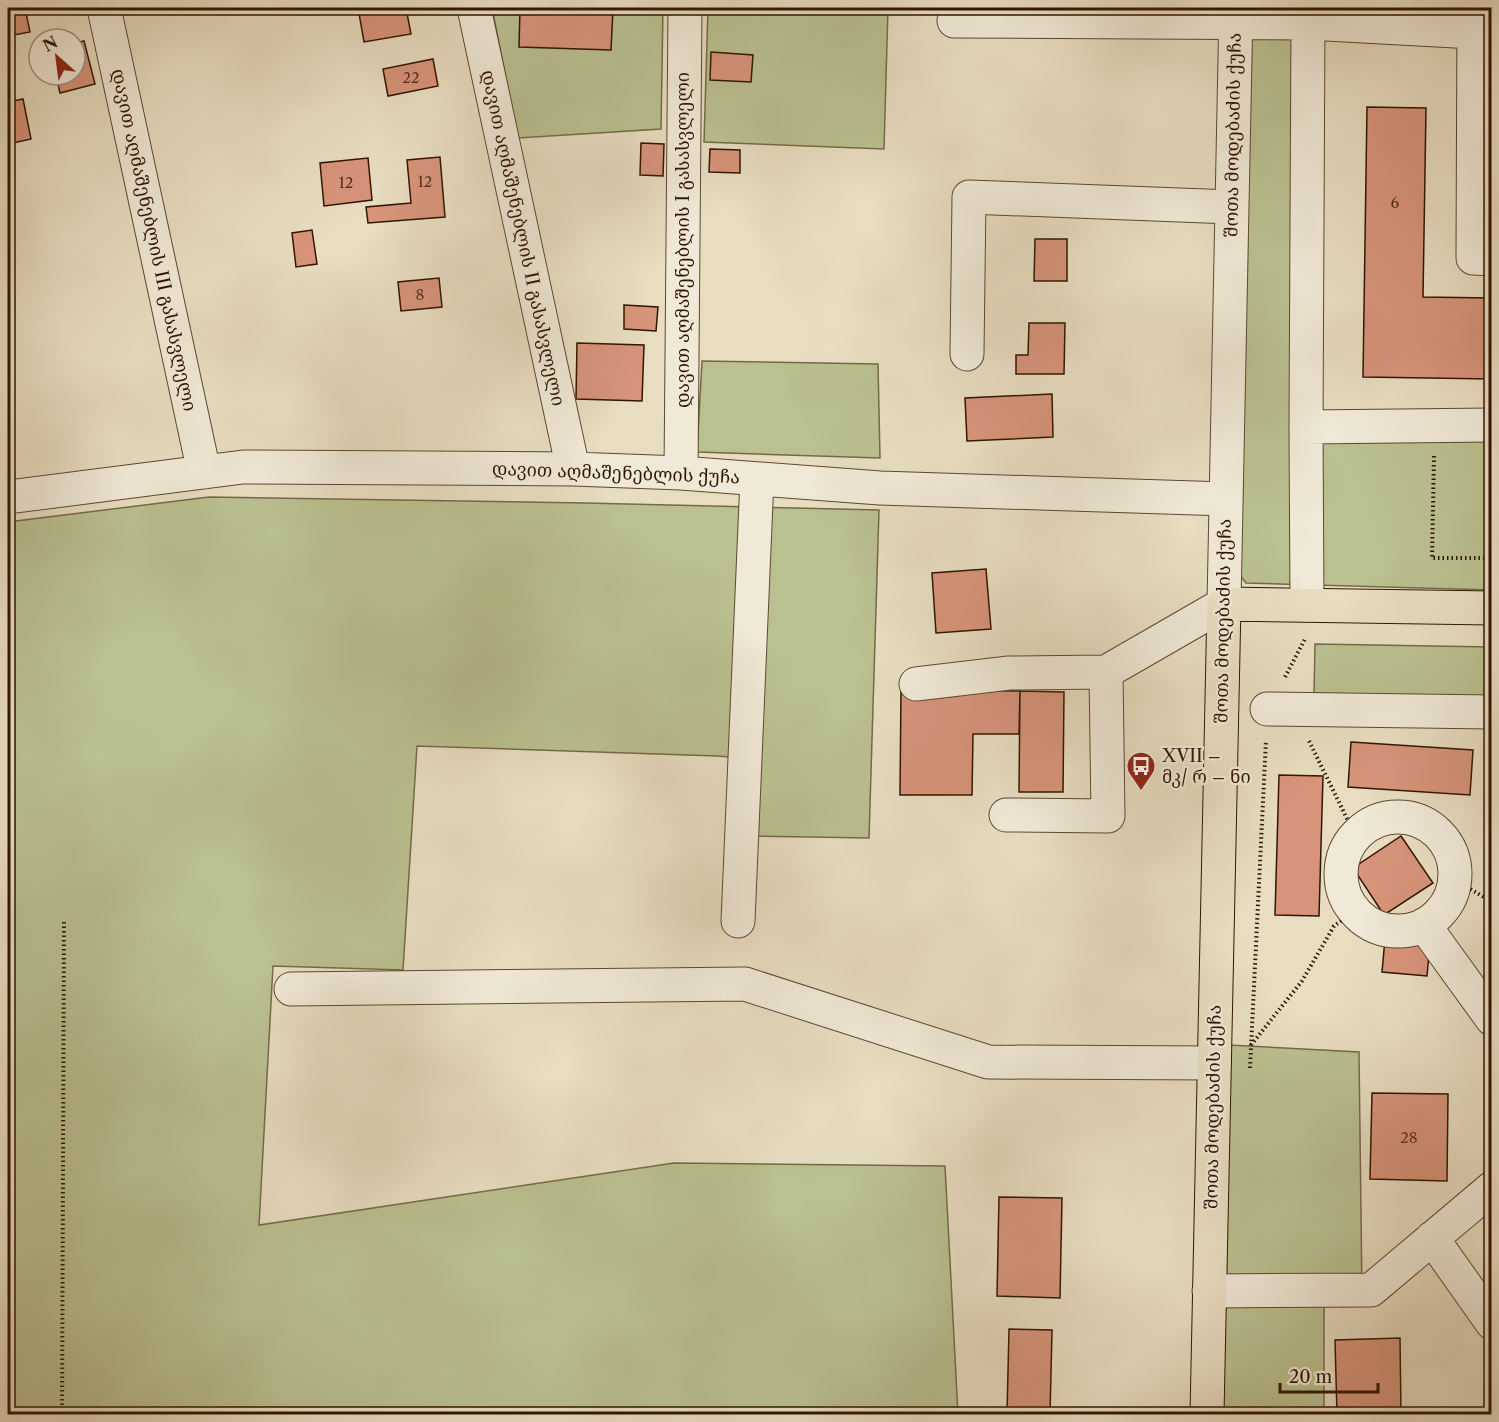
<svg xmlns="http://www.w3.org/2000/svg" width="1499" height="1422" font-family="'Libre Caslon Text','Noto Serif Georgian',serif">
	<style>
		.green { fill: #bac090; stroke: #756a48; stroke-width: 1.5 }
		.building { fill: #d7947a; stroke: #301500; stroke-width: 1.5 }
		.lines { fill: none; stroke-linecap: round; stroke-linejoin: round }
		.minor-casing { stroke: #5e4730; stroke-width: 35 }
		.major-casing { stroke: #301500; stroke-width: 35 }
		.path { stroke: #301500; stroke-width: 4; stroke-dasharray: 1.5 3; stroke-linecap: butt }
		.minor { stroke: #f0e9d7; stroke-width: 33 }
		.major { stroke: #e8ddc1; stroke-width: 33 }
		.labels { text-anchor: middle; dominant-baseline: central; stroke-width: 4.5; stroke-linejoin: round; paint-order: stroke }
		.number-label { font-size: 15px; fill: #5a351e }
		.street-label { font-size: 18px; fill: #301500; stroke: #f0e9d7 }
		.poi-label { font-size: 18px; fill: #301500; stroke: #f0e9d7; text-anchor: start }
	</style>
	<rect width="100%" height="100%" fill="#e8ddc1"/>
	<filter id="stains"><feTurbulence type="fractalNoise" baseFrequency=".00333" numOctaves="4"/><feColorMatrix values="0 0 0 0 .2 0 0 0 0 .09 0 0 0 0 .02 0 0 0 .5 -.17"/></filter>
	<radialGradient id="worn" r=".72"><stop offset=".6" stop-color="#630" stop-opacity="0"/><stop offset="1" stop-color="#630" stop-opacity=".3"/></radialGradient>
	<!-- green -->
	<path class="green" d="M492,8H663L661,129L518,138Z
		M708,8H888L884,149L704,142Z
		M1243,36H1299L1296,436L1491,434V590L1246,583L1224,555Z
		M702,361L878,364L880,458L697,452Z
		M209,497L585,503L879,510L869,838L747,836L755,759L717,756L417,746L403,970L273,966L259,1225L674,1163L945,1166L958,1414H8V522Z
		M1315,644L1491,647V697L1314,694Z
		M1228,1045L1359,1052L1362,1294H1324V1414H1222Z"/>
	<!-- building -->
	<path class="building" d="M8,8H25L30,32L8,36Z
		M358,8H406L411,34L364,42Z
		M520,8H613L611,50L519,47Z
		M84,41L95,84L60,93L56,75H75V43Z
		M711,52L753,55L751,82L710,80Z
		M433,59L438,86L388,96L383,69Z
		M23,99L31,139L8,144V102Z
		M1367,107L1426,108L1423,297L1492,298V379L1363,377Z
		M641,143L664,144L663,176L640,175Z
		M710,149L740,150V173L709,172Z
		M440,157L445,217L368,223L366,207L411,203L407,160Z
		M368,158L372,200L324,206L320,163Z
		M312,230L317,264L296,267L292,233Z
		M1035,239H1067V281H1034Z
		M439,278L442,307L401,311L398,282Z
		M624,305L658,307L656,331L624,329Z
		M1029,323H1065L1064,374H1016V355H1028Z
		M577,343L644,345L642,401L576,399Z
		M1052,394L1053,437L967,441L965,398Z
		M986,569L991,629L936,633L932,573Z
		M901,690L1020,691L1019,734H973L972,795H900Z
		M1020,691L1064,692L1063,792H1019Z
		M1351,742L1473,750L1470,795L1348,787Z
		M1279,775L1323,776L1319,916L1275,915Z
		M1401,836L1433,883L1384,915L1353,868Z
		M1385,939L1430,943L1427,976L1382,972Z
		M1372,1093L1448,1094L1447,1181L1370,1179Z
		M999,1197L1062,1198L1060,1298L997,1296Z
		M1009,1329L1052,1330L1050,1414H1007Z
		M1400,1338L1401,1414H1337L1335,1340Z"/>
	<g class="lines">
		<!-- minor casing -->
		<g class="minor-casing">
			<path id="minor" d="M104,8L204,472
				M474,8L573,469
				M1474,8L1473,258L1492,259
				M954,21L1308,23L1474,32
				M967,354L969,197L1232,207
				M1306,427L1492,425
				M681,473L685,8
				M8,497L243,467L573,469L681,473L880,488L1226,499
				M1307,605L1306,427L1308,23
				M916,684L1009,673L1106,672L1224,604L1236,8
				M1267,709L1492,712
				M1006,815L1108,816L1106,672
				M1341 874a57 57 0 1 1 114 0a57 57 0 1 1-114 0Z
				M738,921L757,479
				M1424,925L1492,1019
				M291,989L745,984L988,1062L1214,1063
				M1432,1238L1492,1323
				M1209,1291L1371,1290L1492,1188"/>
		</g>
		<!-- major casing -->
		<g class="major-casing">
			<path id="major" d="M1207,1414L1224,604L1492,608"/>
		</g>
		<!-- path -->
		<path class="path" d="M1434,456L1432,558H1492
			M1285,677L1305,639
			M1309,741L1355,835
			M1455,880L1492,902
			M1251,1045L1302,981L1334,926L1355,911
			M1250,1068L1266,740
			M62,1414L64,919"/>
		<!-- minor -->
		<use href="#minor" class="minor"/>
		<!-- major -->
		<use href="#major" class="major"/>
	</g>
	<!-- icons -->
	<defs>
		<g id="bus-pin" transform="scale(1.5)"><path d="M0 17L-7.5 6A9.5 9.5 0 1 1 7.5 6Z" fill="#8f2418" stroke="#f0e9d7"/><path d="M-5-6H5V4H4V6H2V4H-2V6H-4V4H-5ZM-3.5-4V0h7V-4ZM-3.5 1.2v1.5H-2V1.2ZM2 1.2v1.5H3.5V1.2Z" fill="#fff"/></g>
	</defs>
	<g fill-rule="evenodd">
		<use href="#bus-pin" x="1141" y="766"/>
	</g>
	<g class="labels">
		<!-- number labels -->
		<g class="number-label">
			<text x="411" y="77">22</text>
			<text x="425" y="181">12</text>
			<text x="346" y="182">12</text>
			<text x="1395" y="202">6</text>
			<text x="420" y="294">8</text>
			<text x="1409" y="1137">28</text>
		</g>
		<!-- street labels -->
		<g class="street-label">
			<text transform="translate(1233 135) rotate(-89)">შოთა მოდებაძის ქუჩა</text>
			<text transform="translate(523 238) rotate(78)">დავით აღმაშენებლის II გასასვლელი</text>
			<text transform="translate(154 240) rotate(78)">დავით აღმაშენებლის III გასასვლელი</text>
			<text transform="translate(683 240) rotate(-90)">დავით აღმაშენებლის I გასასვლელი</text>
			<text transform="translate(616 473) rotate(2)">დავით აღმაშენებლის ქუჩა</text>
			<text transform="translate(1223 621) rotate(-89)">შოთა მოდებაძის ქუჩა</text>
			<text transform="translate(1213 1107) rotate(-89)">შოთა მოდებაძის ქუჩა</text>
		</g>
		<!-- poi labels -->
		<g class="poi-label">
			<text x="1162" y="756">XVII –<tspan x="1162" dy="21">მკ/ რ – ნი</tspan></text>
		</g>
	</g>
	<!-- margin -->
	<rect width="1499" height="1422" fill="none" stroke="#e8ddc1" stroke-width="30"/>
	<rect x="9" y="9" width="1481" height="1404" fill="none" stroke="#301500" stroke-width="3"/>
	<rect x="15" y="15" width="1469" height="1392" fill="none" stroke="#301500" stroke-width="1.5"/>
	<!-- north arrow -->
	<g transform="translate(57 57) rotate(332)"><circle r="28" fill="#f0e9d7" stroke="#a39481" stroke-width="1.5"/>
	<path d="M0-4.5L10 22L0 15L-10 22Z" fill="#8f2418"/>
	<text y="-9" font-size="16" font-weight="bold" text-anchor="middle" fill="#301500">N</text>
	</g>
	<!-- scale -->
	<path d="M1280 1383v9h98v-9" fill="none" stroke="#301500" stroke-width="3"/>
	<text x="1289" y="1383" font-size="18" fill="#301500" stroke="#f0e9d7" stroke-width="4.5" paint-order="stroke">20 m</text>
	<rect width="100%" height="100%" filter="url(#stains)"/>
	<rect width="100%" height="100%" fill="url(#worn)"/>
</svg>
